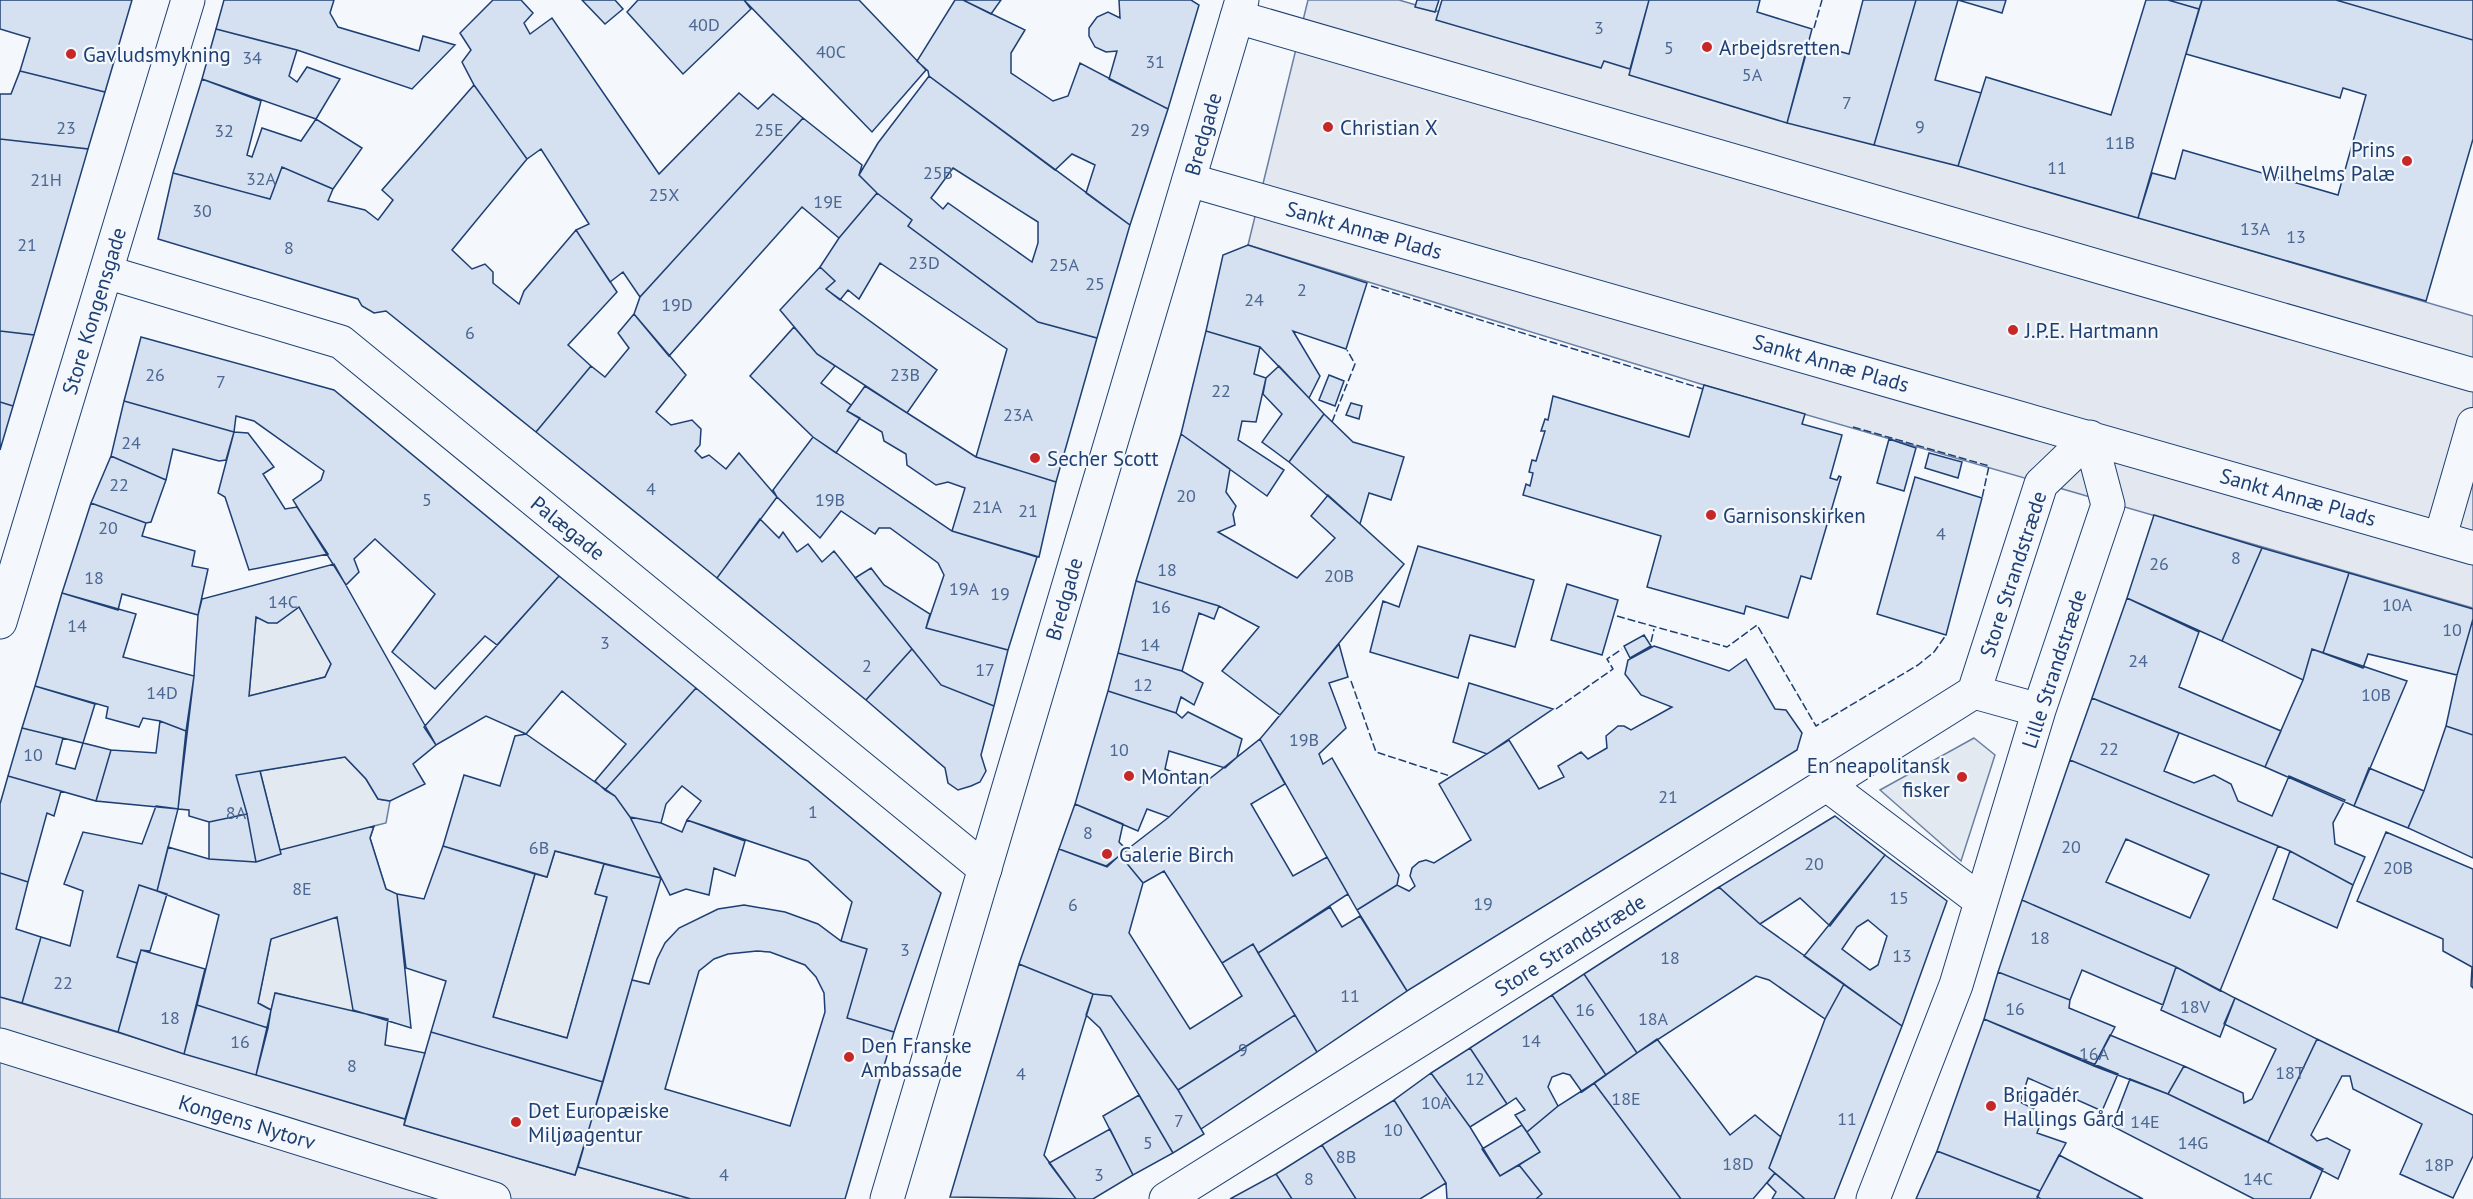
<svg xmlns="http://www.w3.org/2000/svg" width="2473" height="1199" font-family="'PT Sans',sans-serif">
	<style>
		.green { fill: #e3e9f0; stroke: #687fa3; stroke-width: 1.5 }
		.parking { fill: #e3e8f0; stroke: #687fa3; stroke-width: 1.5 }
		.building { fill: #d5e0f0; stroke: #1d3f73; stroke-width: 1.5; fill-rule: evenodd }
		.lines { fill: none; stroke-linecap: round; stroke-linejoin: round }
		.pedestrian-casing { stroke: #1d3f73; stroke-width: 34 }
		.minor-casing { stroke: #1d3f73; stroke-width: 35 }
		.primary-casing { stroke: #1d3f73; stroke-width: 35 }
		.pedestrian { stroke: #f4f7fb; stroke-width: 32 }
		.minor { stroke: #f4f7fb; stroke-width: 33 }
		.primary { stroke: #f4f7fb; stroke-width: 33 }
		.fence { stroke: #1d3f73; stroke-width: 1.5; stroke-dasharray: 8 3; stroke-linecap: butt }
		.poi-dot { fill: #c62828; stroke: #f4f7fb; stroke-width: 2 }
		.labels { text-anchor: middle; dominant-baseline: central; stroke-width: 4.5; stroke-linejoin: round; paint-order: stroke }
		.number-label { font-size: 18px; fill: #4b6792 }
		.poi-label { font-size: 21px; fill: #1d3f73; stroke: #f4f7fb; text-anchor: start }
		.street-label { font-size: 21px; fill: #1d3f73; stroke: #f4f7fb }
	</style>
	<rect width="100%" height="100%" fill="#f4f7fb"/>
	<!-- green -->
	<path class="green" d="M299,607L331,664L325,677L249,696L256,617L277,623Z
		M1974,738L1995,755L1961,861L1880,790Z
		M345,757L366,779L378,799L390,801L386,823L374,826L370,838L386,889L396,1023L276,993L271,1010L258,1003L271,939L281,854L260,771Z
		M555,851L604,864L595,893L607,897L567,1038L493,1017L535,874L547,877Z"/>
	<!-- parking -->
	<path class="parking" d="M1308,0H1399L2473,316V608L1704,385L1248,245Z
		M0,997L405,1119L404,1125L575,1175L578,1167L691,1199H0Z"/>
	<!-- building -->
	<path class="building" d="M0,0H132L105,92L20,71L30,38L0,29Z
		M224,0H334L330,13L338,27L419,51L423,36L455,45L412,89L297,50L216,29Z
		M493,0H521L533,13L524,23L530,34L552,18L659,174L739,93L758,109L773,94L803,118L640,297L623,272L610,282L576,230L589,224L541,149L527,159L474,85L462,62L471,50L460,33Z
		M582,0H615L623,9L605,24Z
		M638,0H744L751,9L683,74L627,12Z
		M744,0H859L926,70L872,132Z
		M955,0H963L1025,30L1011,53V73L1053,101L1068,96L1080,63L1168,109L1130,225L1086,193L1095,165L1072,154L1055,170L929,76L928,71L917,61Z
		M963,0H1001L991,14Z
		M1119,0H1191L1199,5L1168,109L1109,79L1117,51L1106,52L1095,47L1089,36V28L1097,17L1108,12L1120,18Z
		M1417,0H1439L1435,12L1415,7Z
		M1442,0H1649L1630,69L1604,61L1601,68L1436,20Z
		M1649,0H1760L1757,12L1812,29L1787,123L1629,75Z
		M1863,0H1916L1874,145L1787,123L1809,43L1849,54Z
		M1916,0H2006L2002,13L1958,0L1935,80L1981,93L1958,166L1874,145Z
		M2146,0H2168L2199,9L2138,218L1958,166L1986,77L2111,115Z
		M2168,0H2202L2199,9Z
		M2202,0H2336L2473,40V139L2426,301L2138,218L2152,173L2175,179L2183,150L2338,195L2366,95L2343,88L2340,98L2186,54Z
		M2336,0H2473V40Z
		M216,29L297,50L289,76L297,82L307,67L340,79L316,119L202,79Z
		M20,71L105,92L88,149L0,139V94H11Z
		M929,76L1130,225L1097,338L1038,322L908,226L912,220L877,193L859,175L878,143ZM953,168L1038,222V243L1032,262L948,203L943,209L931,198Z
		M202,79L261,101L247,155L252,157L262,128L301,141L316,119L362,148L333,189L282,167L270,199L173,173Z
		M474,85L527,159L452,250L472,269L485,264L493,272V283L519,304L524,291L576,230L617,292L568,345L591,366L536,432L386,311L374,313L362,306L358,299L158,239L173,173L270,199L282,167L333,189L328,201L365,210L378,220L393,200L382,190Z
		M803,118L862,165L859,175L877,193L839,238L802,207L669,356L634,314L640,297Z
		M0,139L88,149L34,335L0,331Z
		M877,193L912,220L908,226L1038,322L1097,338L1056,482L976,457L1007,349L880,263L859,299L848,290L840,300L826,289L835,281L820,267L839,238Z
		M1248,245L1367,283L1346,349L1293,331L1320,376L1309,398L1260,347L1206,331L1223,255Z
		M820,267L835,281L826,289L937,370L907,413L817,354L780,310Z
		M634,314L686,375L656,412L671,425L692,420L701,429L700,445L695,451L702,458L709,455L726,469L739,453L777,497L717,578L536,432L591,366L605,377L629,348L618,333Z
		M794,327L817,354L835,366L821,383L851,405L847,411L860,418L836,453L813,437L750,376Z
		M0,331L34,335L13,406L0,402Z
		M1206,331L1260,347L1254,374L1266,378L1256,422L1242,421L1238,440L1284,470L1267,496L1181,434Z
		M141,337L334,390L559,576L497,645L485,636L435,689L392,652L435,594L375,539L354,559L359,572L346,585L293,500L321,480L324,471L254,421L236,416L234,432L124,401Z
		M1279,366L1324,414L1289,462L1262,442L1282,414L1263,394L1266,378Z
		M1329,375L1344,381L1335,406L1319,400Z
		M1704,385L1805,414L1802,424L1842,435L1830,478L1837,480L1839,476L1841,477L1811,579L1801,576L1788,618L1746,606L1744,614L1647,587L1661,536L1523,495L1526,484L1530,486L1533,473L1529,472L1532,460L1536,461L1545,431H1541L1545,419L1548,420L1553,396L1689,437Z
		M865,386L976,457L1056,482L1039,557L952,531L965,488L948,482L936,485L907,465L906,454L884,441L882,432L847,411Z
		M124,401L234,432L226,460L219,461L173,449L166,480L111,456Z
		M0,402L13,406L0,450Z
		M1351,403L1362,406L1359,419L1346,415Z
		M1324,414L1353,442L1404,457L1391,500L1369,493L1360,524L1289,462Z
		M234,432L248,433L274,467L263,474L285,509L297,507L328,554L249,570L225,497L218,493Z
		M1181,434L1230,469L1226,492L1236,506L1233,514L1235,525L1218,532L1297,578L1335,538L1311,516L1328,495L1404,564L1280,715L1222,671L1259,627L1219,606L1136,581Z
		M813,437L952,531L1037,557L1008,650L926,628L944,575L938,563L890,528H879L875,534L841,511L820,538L777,497L773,490Z
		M1889,439L1916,448L1904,491L1877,483Z
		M1929,453L1962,462L1958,478L1925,468Z
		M111,456L166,480L151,522L146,523L91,503Z
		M1915,477L1982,498L1946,635L1877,614Z
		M91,503L146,523L142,536L195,551L192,566L208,569L198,615L122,594L118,610L62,593Z
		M2154,515L2262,548L2222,641L2127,598Z
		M760,519L779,538L783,532L797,552L808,544L822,562L834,551L912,649L866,700L717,578Z
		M1418,546L1534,580L1515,647L1470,635L1458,678L1370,652L1383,601L1399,607Z
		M2262,548L2349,573L2323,653L2312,649L2303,680L2222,641Z
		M334,564L436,745L413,764L425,784L390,801L378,799L366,779L345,757L236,775L247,814L209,822L189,816V810L178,809L194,676L198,615L202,599ZM299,607L331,664L325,677L249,696L256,617L268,623H277Z
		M871,568L884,585L930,614L926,628L1008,650L994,706L941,685L855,578Z
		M2349,573L2473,609V619L2457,675L2368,654L2363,668L2323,653Z
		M559,576L696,688L605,790L595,781L626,744L562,691L526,734L486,716L436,745L424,727Z
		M1136,581L1219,606L1214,619L1199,613L1182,671L1118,653Z
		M1567,584L1618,600L1602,655L1551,640Z
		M62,593L136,614L123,657L194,676L186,731L160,721L143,718L139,727L106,718L108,707L35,686Z
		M2127,598L2199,632L2179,687L2281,731L2265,767L2092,698Z
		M2473,619V735L2446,726L2457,675Z
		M1644,635L1651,646L1630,658L1624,646Z
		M1339,644L1348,677L1329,683L1346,728L1319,754L1323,764L1332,758L1399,875L1397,885L1357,910L1260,739Z
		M1654,646L1729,671L1746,659L1775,709L1786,710L1802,733L1797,750L1407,991L1357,910L1397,885L1409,891L1415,886L1410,876L1412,868L1419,862L1426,860L1434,863L1471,840L1439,784L1509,740L1539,789L1564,777L1558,766L1581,752L1588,759L1607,748L1606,736L1618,726H1624L1631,730L1672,707L1641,695L1625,674L1628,660Z
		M912,649L941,685L994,706L981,755L986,771L980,782L971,786L958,790L948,783L945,768L866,700Z
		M2312,649L2407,681L2354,806L2265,767L2303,680Z
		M1118,653L1182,671L1203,683L1194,705L1181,697L1176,713L1108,691Z
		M1469,683L1553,709L1487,754L1453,742Z
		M35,686L95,704L83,743L22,728Z
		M696,688L941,893L894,1032L847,1018L867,949L841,941L852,902L808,861L687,820L701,801L682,786L666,804L661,823L630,817L615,796L605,790Z
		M1108,691L1176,713L1182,718L1188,712L1242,739L1237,757L1225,768L1169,751L1165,769L1203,784L1169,817L1147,809L1138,831L1075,804Z
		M2092,698L2179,733L2164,771L2194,783L2214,775L2231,784L2238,801L2272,816L2289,776L2345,800L2333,823L2335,844L2365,857L2353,885L2290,851L2070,760Z
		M160,721L186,731L178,809L96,801L111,750L156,753Z
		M2446,726L2473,735V858L2408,828L2424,791Z
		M22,728L63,738L56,764L75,769L83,743L111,750L96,801L8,776Z
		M526,734L615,796L630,817L661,878L555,851L547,877L443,846L464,775L500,786L515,736Z
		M1260,739L1285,784L1251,804L1293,876L1327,857L1348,894L1258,953L1253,944L1222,963L1164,871L1143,883L1120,855L1169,817L1203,784Z
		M2070,760L2278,846L2220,991L2176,967L2022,900ZM2126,839L2209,875L2190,918L2106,882Z
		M2369,768L2424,791L2408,828L2354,806Z
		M260,771L281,854L256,862L247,814L236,775Z
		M8,776L61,791L54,816L47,813L28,882L0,873V804Z
		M1075,804L1123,824L1119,842L1127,850L1106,866L1059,849Z
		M156,806L178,809L157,891L139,885L117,957L137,963L118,1032L22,1003L41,937L70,946L83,891L64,884L83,832L142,844Z
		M247,814L256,862L209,859V822Z
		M1835,816L1885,855L1830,926L1800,898L1760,924L1719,887Z
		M630,817L661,823L682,832L687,820L745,841L735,876L714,868L709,895L686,889L670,895Z
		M374,826L370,838L386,889L397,894L411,1028L353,1010L337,917L271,939L258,1003L271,1010L268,1028L197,1005L219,915L157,891L168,847L209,859L256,862L281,854L280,850Z
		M2386,832L2473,869V988L2471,986L2472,967L2443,951V939L2357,901Z
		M443,846L535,874L493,1017L567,1038L607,897L595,894L604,864L661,878L603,1082L431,1032L446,981L406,968L397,894L424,899Z
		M1059,849L1107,867L1120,855L1143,883L1129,933L1190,1029L1242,996L1222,963L1253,944L1295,1015L1178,1090L1111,996L1093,994L1019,964Z
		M2290,851L2353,885L2337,928L2273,899Z
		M1885,855L1947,901L1902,1026L1804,956ZM1868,920L1887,936L1878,965L1870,970L1842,949L1857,927Z
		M0,873L28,882L16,929L41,937L22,1003L0,997Z
		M139,885L167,894L150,951L141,950L137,963L117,957Z
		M1719,887L1760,924L1844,984L1825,1019L1769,980L1756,976L1637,1053L1584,974Z
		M2022,900L2176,967L2163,1005L2082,970L2070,1000L1998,972Z
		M744,905L785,912L818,924L841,941L867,949L847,1018L894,1032L845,1199H691L578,1167L632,980L649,984L657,959L665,943L679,928L718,909ZM757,951L770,952L805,965L816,977L824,993L825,1012L790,1126L665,1089L699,971L714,959L728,954Z
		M1330,907L1342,927L1360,916L1407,991L1317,1052L1258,953Z
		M141,950L205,969L184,1054L118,1032Z
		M1019,964L1093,994L1044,1155L1076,1199L950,1197Z
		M2176,967L2235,998L2220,1037L2161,1010Z
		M1998,972L2070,1000L2069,1008L2115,1027L2094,1066L1984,1019Z
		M1584,974L1637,1053L1606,1075L1552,995Z
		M1844,984L1902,1026L1834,1199H1805L1769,1168L1825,1019Z
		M275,993L388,1019L385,1045L425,1053L405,1119L256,1075Z
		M1093,994L1111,996L1178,1090L1204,1134L1173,1153L1100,1028L1086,1015Z
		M1552,995L1606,1075L1582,1092L1570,1075L1563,1073L1552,1077L1548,1087L1558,1106L1527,1132L1515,1115L1525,1110L1516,1098L1507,1104L1470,1048Z
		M2235,998L2317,1039L2268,1142L2168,1094L2184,1066L2243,1093L2244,1103L2252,1099L2276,1049L2224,1024Z
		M197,1005L268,1028L256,1075L184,1054Z
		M1295,1015L1317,1052L1201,1129L1178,1090Z
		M1984,1019L2118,1074L2102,1111L2028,1078L2020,1102L2038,1111L2032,1122L2040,1125L2037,1133L2066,1143L2040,1191L1937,1151Z
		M431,1032L603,1082L575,1175L404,1125Z
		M2110,1035L2184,1066L2168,1094L2094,1066Z
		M1657,1039L1730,1135L1755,1115L1781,1137L1769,1168L1775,1173L1753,1199H1681L1594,1083Z
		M2317,1039L2473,1115V1156L2453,1198L2400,1174L2422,1124L2353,1089L2350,1076H2342L2311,1135L2317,1141L2327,1138L2350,1150L2338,1179L2268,1142Z
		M1470,1048L1507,1104L1470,1127L1431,1073Z
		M1431,1073L1470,1127L1500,1176L1519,1165L1542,1194L1536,1199H1447L1446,1183L1394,1100Z
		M2130,1079L2168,1094L2323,1169L2310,1199H2254L2112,1126Z
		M1594,1083L1681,1199H1536L1542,1194L1519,1165L1540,1152L1527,1132L1558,1106Z
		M1139,1095L1173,1153L1133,1175L1103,1116Z
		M1394,1100L1446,1183L1420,1199H1356L1322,1145Z
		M1522,1125L1540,1152L1500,1176L1482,1149Z
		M1110,1129L1133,1175L1093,1199H1076L1049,1163Z
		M1322,1145L1356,1199H1292L1276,1174Z
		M1937,1151L2040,1191L2037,1199H1916Z
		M2059,1155L2143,1199H2041L2037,1197Z
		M1775,1173L1805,1199H1772L1776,1192L1767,1183Z
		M1276,1174L1292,1199H1230Z"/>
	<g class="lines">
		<!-- pedestrian casing -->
		<g class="pedestrian-casing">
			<path id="pedestrian" d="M2440,538L2473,424"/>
		</g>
		<!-- minor casing -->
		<g class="minor-casing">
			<path id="minor" d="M1237,17L2473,375
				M1189,180L2473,548
				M106,272L341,342L985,869
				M1974,692L2039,710
				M1826,784L1981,901
				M1166,1199L1974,692L2041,484L2090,437L2108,505L2039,710L1956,985L1873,1199"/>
		</g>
		<!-- primary casing -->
		<g class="primary-casing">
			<path id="primary" d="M0,622L188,0
				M0,1045L494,1199
				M887,1199L1242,0"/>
		</g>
		<!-- pedestrian -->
		<use href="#pedestrian" class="pedestrian"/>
		<!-- minor -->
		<use href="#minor" class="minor"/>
		<!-- primary -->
		<use href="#primary" class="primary"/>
		<!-- fence -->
		<path class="fence" d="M1814,28L1822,0
			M1371,286L1703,389
			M1332,422L1355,364L1347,350
			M1853,427L1989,466L1982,498
			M1617,616L1727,647L1757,625L1816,726L1918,665L1934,652L1946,635
			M1651,642L1654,629
			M1351,681L1376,752L1450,776
			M1556,709L1613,669L1607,659L1622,649"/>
	</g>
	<!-- markers -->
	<g class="poi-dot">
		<circle cx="1707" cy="47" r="6"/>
		<circle cx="71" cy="54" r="6"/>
		<circle cx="1328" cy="127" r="6"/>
		<circle cx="2407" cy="161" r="6"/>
		<circle cx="2013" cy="330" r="6"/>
		<circle cx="1035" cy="458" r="6"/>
		<circle cx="1711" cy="515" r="6"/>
		<circle cx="1129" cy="776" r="6"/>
		<circle cx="1962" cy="777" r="6"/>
		<circle cx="1107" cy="854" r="6"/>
		<circle cx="849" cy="1057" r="6"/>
		<circle cx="1991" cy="1106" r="6"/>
		<circle cx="516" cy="1122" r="6"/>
	</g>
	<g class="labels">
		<!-- number labels -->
		<g class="number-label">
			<text x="704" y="24">40D</text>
			<text x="1599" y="27">3</text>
			<text x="1669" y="47">5</text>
			<text x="831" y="51">40C</text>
			<text x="252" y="57">34</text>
			<text x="1155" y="61">31</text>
			<text x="1752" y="74">5A</text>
			<text x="1847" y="102">7</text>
			<text x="1920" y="126">9</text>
			<text x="66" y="127">23</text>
			<text x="769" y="129">25E</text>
			<text x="1140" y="129">29</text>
			<text x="224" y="130">32</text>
			<text x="2120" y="142">11B</text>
			<text x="2057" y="167">11</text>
			<text x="938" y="172">25B</text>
			<text x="261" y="178">32A</text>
			<text x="46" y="179">21H</text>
			<text x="664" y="194">25X</text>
			<text x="828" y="201">19E</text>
			<text x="202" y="210">30</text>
			<text x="2255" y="228">13A</text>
			<text x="2296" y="236">13</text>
			<text x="27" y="244">21</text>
			<text x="289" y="247">8</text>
			<text x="924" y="262">23D</text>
			<text x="1064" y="264">25A</text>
			<text x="1095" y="283">25</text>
			<text x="1302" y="289">2</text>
			<text x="1254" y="299">24</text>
			<text x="677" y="304">19D</text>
			<text x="470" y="332">6</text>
			<text x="155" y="374">26</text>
			<text x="905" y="374">23B</text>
			<text x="221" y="381">7</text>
			<text x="1221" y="390">22</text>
			<text x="1018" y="414">23A</text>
			<text x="131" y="442">24</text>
			<text x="119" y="484">22</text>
			<text x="651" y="488">4</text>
			<text x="1186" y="495">20</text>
			<text x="427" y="499">5</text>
			<text x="830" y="499">19B</text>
			<text x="987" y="506">21A</text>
			<text x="1028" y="510">21</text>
			<text x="108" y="527">20</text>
			<text x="1941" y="533">4</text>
			<text x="2236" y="557">8</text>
			<text x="2159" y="563">26</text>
			<text x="1167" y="569">18</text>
			<text x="1339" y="575">20B</text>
			<text x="94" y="577">18</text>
			<text x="964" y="588">19A</text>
			<text x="1000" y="593">19</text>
			<text x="283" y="601">14C</text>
			<text x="2397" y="604">10A</text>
			<text x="1161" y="606">16</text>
			<text x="77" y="625">14</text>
			<text x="2452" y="629">10</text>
			<text x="605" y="642">3</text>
			<text x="1150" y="644">14</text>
			<text x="2138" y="660">24</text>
			<text x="867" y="665">2</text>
			<text x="985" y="669">17</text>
			<text x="1143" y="684">12</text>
			<text x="162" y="692">14D</text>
			<text x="2376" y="694">10B</text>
			<text x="1304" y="739">19B</text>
			<text x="2109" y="748">22</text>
			<text x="1119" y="749">10</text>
			<text x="33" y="754">10</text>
			<text x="1668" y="796">21</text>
			<text x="813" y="811">1</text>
			<text x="236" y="812">8A</text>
			<text x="1088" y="832">8</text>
			<text x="2071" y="846">20</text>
			<text x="539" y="847">6B</text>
			<text x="1814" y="863">20</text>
			<text x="2398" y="867">20B</text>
			<text x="302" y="888">8E</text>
			<text x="1899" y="897">15</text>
			<text x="1483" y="903">19</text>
			<text x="1073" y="904">6</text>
			<text x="2040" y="937">18</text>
			<text x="905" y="949">3</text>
			<text x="1902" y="955">13</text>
			<text x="1670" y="957">18</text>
			<text x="63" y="982">22</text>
			<text x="1350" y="995">11</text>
			<text x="2195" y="1006">18V</text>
			<text x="2015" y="1008">16</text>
			<text x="1585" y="1009">16</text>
			<text x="170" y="1017">18</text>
			<text x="1653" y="1018">18A</text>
			<text x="1531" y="1040">14</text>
			<text x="240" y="1041">16</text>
			<text x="1243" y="1049">9</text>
			<text x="2094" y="1053">16A</text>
			<text x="352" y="1065">8</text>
			<text x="2290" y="1072">18T</text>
			<text x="1021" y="1073">4</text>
			<text x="1475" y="1078">12</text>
			<text x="1626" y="1098">18E</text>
			<text x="1436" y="1102">10A</text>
			<text x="1847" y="1118">11</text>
			<text x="1179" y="1120">7</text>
			<text x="2145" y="1121">14E</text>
			<text x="1393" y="1129">10</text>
			<text x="1148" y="1142">5</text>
			<text x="2193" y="1142">14G</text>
			<text x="1346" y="1156">8B</text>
			<text x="1738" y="1163">18D</text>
			<text x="2439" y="1164">18P</text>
			<text x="724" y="1174">4</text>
			<text x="1099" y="1174">3</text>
			<text x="1309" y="1178">8</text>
			<text x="2258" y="1178">14C</text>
		</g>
		<!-- poi labels -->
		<g class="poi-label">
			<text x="1719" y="47">Arbejdsretten</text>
			<text x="83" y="54">Gavludsmykning</text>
			<text x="1340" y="127">Christian X</text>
			<text x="2395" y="149" text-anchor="end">Prins<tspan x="2395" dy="24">Wilhelms Palæ</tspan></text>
			<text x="2025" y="330">J.P.E. Hartmann</text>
			<text x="1047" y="458">Secher Scott</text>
			<text x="1723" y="515">Garnisonskirken</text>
			<text x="1950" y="765" text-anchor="end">En neapolitansk<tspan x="1950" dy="24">fisker</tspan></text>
			<text x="1141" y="776">Montan</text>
			<text x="1119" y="854">Galerie Birch</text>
			<text x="861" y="1045">Den Franske<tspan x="861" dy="24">Ambassade</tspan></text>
			<text x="2003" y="1094">Brigadér<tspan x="2003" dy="24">Hallings Gård</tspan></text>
			<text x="528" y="1110">Det Europæiske<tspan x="528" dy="24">Miljøagentur</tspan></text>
		</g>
		<!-- street labels -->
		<g class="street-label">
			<text transform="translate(1203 134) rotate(-74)">Bredgade</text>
			<text transform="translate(1364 230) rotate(16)">Sankt Annæ Plads</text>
			<text transform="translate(94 311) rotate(-73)">Store Kongensgade</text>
			<text transform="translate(1831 363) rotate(16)">Sankt Annæ Plads</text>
			<text transform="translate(2298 497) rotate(16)">Sankt Annæ Plads</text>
			<text transform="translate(568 528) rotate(39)">Palægade</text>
			<text transform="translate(2013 574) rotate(-72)">Store Strandstræde</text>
			<text transform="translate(1064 599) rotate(-74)">Bredgade</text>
			<text transform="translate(2054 669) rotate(-72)">Lille Strandstræde</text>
			<text transform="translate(1570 945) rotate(-32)">Store Strandstræde</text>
			<text transform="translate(247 1122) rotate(17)">Kongens Nytorv</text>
		</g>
	</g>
</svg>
